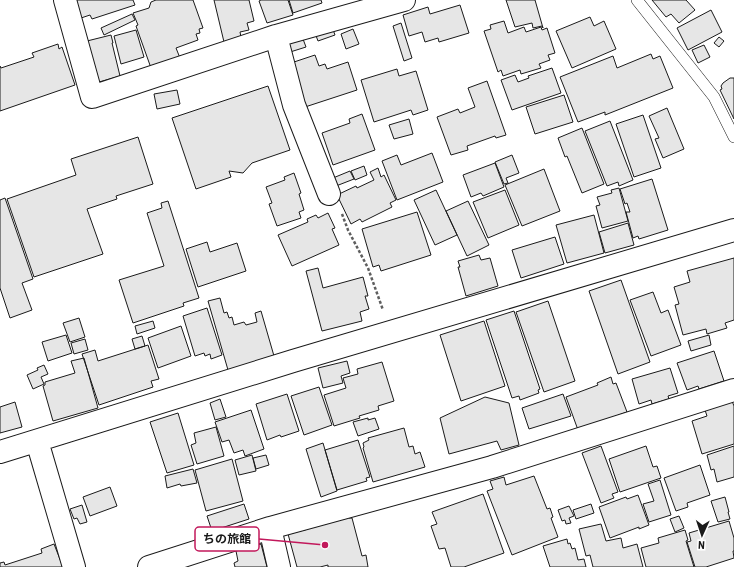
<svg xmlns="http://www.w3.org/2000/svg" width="734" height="567" font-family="'Roboto Condensed','Noto Sans JP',sans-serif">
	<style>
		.building { fill: #e6e6e6; stroke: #1a1a1a }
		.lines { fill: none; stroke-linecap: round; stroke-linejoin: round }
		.lane-casing { stroke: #1a1a1a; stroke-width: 12 }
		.street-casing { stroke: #1a1a1a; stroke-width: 24 }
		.path { stroke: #5f5f5f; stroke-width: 2.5; stroke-dasharray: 3 2; stroke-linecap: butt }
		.lane { stroke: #fff; stroke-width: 11 }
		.street { stroke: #fff; stroke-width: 22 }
		.leader { fill: none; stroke: #c2185b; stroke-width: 1.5 }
		.callout-dot { fill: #c2185b; stroke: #fff; stroke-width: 1.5 }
		.callout { fill: #fff; stroke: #c2185b; stroke-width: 1.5 }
		.callout-label { font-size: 12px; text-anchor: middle; font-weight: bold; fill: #1a1a1a }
	</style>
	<rect width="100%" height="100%" fill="#fff"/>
	<!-- building -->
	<path class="building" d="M75,0H133L135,5L92,19L90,15L81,18Z
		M156,0H193L203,28L199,29L200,33L196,34L198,40L176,48L180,58L151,68L136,26L138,25L133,13L149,8L151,2Z
		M214,0H249L254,21L247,23L249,30L240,32L241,37L224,42Z
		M261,0H288L293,15L267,23L259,1Z
		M289,0H321L322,3L293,13Z
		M506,0H535L543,28L542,26L533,28L532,23L515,27Z
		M652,0H686L695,10L679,23L671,14L666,17Z
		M460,5L469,33L439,42L438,38L425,42L422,32L409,36L403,15L428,7L430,14Z
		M711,10L722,32L688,50L677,28Z
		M132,14L135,20L104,35L101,28Z
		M590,17L594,26L604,21L616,49L572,68L556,31Z
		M504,21L508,33L524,27L526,32L541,27L542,30L547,28L555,53L548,55L550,60L539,64L541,68L521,74L520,70L503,76L501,70L498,72L484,31L491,29L490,25Z
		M401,23L412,58L404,61L393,26Z
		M332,27L335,35L318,41L315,33Z
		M353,29L359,44L346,49L341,34Z
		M136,30L144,57L121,64L114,36Z
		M111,35L113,43H112L120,76L99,82L87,41Z
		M719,37L724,41L719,47L714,43Z
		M303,39L306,47L287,53L284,45Z
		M58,44L59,49L62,47L75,85L0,111V66L1,68L34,57L32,53Z
		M704,45L710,57L698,63L692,50Z
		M651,54L653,59L660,56L673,88L605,115V112L578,122L560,77L613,56L617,68Z
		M315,55L319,66L325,64L327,69L348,62L357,90L305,107L291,63Z
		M552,68L561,93L512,110L501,80L515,75L518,82L529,78L528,76Z
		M397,69L399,76L416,71L428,110L413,115L411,110L374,122L361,80Z
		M730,78H734V119L720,90L722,89L721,86L723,83Z
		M487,81L506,135L496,138L495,136L467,146L468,150L451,155L437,117L458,109L460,113L475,107L468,88Z
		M268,86L290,150L252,163L243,173L229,171L231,177L196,189L172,118Z
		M177,90L180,104L157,109L154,94Z
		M564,95L573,122L535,134L526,107Z
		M667,108L684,149L663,158L655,139L659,138L649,116Z
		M362,114L375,150L333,165L322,133L350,123L349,119Z
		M643,115L661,168L634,177L616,124Z
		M409,119L413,134L394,139L389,125Z
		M610,121L633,180L619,186L618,182L607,186L585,131Z
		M582,128L604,184L582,193L567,156L565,157L558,138Z
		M138,137L153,184L116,196L117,199L87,209L103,254L34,277L7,199L76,175L71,159Z
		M432,153L443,182L397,200L382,161L397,155L401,165Z
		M512,155L519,173L506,178L508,183L504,184L495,162Z
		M495,163L504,187L483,196L481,193L471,197L463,175Z
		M364,166L367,175L355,180L351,171Z
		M378,168L381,177L384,175L396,200L390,203L392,207L362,222L360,219L351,224L337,195L356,186L357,188L374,180L370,172Z
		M544,169L560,211L522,226L505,185Z
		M350,171L354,179L336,186L333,178Z
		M294,173L301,193L299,194L304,210L299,212L301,218L277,226L269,204L272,203L266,187L285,180L284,177Z
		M652,179L668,230L639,239L638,236L633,238L626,212H630L627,203L625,204L620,189Z
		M619,188L628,221L602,228L596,206L600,205L597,197L612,193L611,190Z
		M436,190L457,235L435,245L414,200Z
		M505,190L519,225L488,238L473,202Z
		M5,198L33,279L22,283L32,310L10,318L0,288V200Z
		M168,201L199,298L183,303L184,306L133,323L119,280L164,266L147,213L162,208L161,203Z
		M468,201L489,245L467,256L446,211Z
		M417,212L431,255L381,271L379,265L373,267L362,229Z
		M328,213L335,228L332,229L339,245L292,266L278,235L308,222L307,219L316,215L318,218Z
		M594,215L604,253L567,263L556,225Z
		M628,223L634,245L605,253L599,232Z
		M555,237L564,264L521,278L512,250Z
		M207,242L210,252L237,243L246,271L198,287L186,249Z
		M479,255L481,260L490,258L498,286L466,296L458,267H460L458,261Z
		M734,258V320L725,323L727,328L707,334L706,329L683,335L675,305L679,304L674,287L690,282L687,271Z
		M318,268L323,288L363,277L368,296H365L369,309L360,312L362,321L322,331L306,271Z
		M621,280L650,362L618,374L589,291Z
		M653,292L661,313L668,310L681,345L651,356L630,300Z
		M220,298L224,313L227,312L229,318L232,317L234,325L244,322L246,325L257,322L255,313L261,311L274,356L228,370L208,301Z
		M548,301L575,381L544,392L516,312Z
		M207,308L222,355L211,359L210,354L205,356L204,353L195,356L183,316Z
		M514,311L540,389L538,390L539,393L520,400L519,396L512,398L486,320Z
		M79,318L85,337L70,342L63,323Z
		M153,321L155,328L137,334L135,326Z
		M484,321L505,386L461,401L440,335Z
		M181,326L191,356L158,368L148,338Z
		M66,335L72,353L48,361L42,342Z
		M709,335L711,345L691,351L688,341Z
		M142,336L145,346L135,349L132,339Z
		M85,339L88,350L74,354L71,343Z
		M148,345L159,379L151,381L153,387L99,405L82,354L95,350L98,361Z
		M714,351L724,381L699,389L698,386L687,390L677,363Z
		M84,358L98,408L53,421L43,386L45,385V382L75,373L71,361Z
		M347,361L350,373L341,376L343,383L323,388L318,368Z
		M382,362L394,401L378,406L379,410L359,416L360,418L334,426L324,395L346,388L343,378L358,374L357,369Z
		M44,365L48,374L41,377L44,384L33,389L27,375L38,370L37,368Z
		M670,368L678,393L668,396L669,399L652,404L651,400L639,404L632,379Z
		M611,377L613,384L616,383L627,412L578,430L566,397L598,385L597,383Z
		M319,387L332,425L304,435L291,396Z
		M287,394L299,431L281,437L280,435L267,440L256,404Z
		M563,394L571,416L529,429L522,408Z
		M485,397L509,403L519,445L501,450L497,441L449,454L440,418Z
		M220,399L226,417L215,420L210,403Z
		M732,401L734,406V444L702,454L692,421L707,416L705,410Z
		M15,402L22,427L0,433V407Z
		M251,410L264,449L245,456L243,450L234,453L229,440L222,442L215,422Z
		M178,413L194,465L167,473L150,422Z
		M368,418V420L375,418L379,429L358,436L353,422Z
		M216,427L224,456L197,464L191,445L196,443L194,433Z
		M404,428L409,447L413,446L415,454L420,452L425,467L373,482L363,448L364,447L363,443L369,440L368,438Z
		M358,440L370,477L366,478L367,481L337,490L325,450Z
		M323,443L337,491L321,497L306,449Z
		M601,446L618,492L612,494L614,498L601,503L582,453Z
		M646,446L653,467L657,466L661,478L620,492L609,459Z
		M734,446V477L717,482L714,469L711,470L707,455Z
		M252,455L256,471L239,475L235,460Z
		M266,455L269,465L256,469L253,458Z
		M232,459L243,501L206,511L195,470Z
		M700,465L710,495L687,503L688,507L676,511L664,478Z
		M193,469L197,483L181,486L180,484L167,488L165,476Z
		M534,476L547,509L550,508L553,517L551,518L558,537L512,555L487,491L493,489L490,481L504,477L506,485Z
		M660,480L671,515L649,522L643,504L654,501L648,484Z
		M110,487L117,506L90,516L83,497Z
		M483,494L504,553L464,567H451L445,548L439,549L431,526L437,524L432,512Z
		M638,495L649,525L639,529V527L610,538L599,507L626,497L627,499Z
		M725,497L729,512H728L730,519L718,522L711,501Z
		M244,504L249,519L212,531L207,516Z
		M591,504L594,513L576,519L573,510Z
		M82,505L87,522L80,524L77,518L74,519L70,509Z
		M569,506L574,516L569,518L571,523L566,524L565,520L562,521L558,510Z
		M349,515V518H352L362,556L366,555L368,567H328V565L320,567H297L288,534L308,529L307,526Z
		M679,516L684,528L675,532L670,519Z
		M729,521L734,538V551H733L734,558L706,567H695L687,542L691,541L689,533Z
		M601,524L606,541L621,538L623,548L637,544L643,567H593L590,555L586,556L579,529Z
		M685,530L688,540L686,541L694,567H646L641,548L659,543L658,538Z
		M567,539L568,544L570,543L572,549L575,548L578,560L584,559L586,567H550L543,546Z
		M54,544L63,567H0V563L4,562L5,565L42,553L41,549Z
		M261,544L267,567H235L234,563L238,561L236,551Z"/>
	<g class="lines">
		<!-- lane casing -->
		<g class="lane-casing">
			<path id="lane" d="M637,0L714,97L734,137"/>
		</g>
		<!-- street casing -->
		<g class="street-casing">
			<path id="street" d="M65,0L92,97L276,36L404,0
				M276,36L294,105L329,194
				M37,441L74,567
				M0,452L293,361L734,230
				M270,528L279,567
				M149,567L270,528L492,467L734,390"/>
		</g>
		<!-- path -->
		<path class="path" d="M342,214L348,230L368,268L383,310"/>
		<!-- lane -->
		<use href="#lane" class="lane"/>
		<!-- street -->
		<use href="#street" class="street"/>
	</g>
	<!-- callouts -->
	<path class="leader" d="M325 545L259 539"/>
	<circle class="callout-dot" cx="325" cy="545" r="4"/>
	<rect class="callout" x="195" y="527" width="64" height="24" rx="4"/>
	<g class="callout-label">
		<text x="227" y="543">ちの旅館</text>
	</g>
	<!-- north arrow -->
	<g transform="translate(702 535) rotate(183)" stroke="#ffffff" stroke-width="3" paint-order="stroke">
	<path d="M0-3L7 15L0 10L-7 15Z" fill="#1a1a1a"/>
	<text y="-6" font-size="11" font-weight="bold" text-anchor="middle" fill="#1a1a1a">N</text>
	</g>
</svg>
